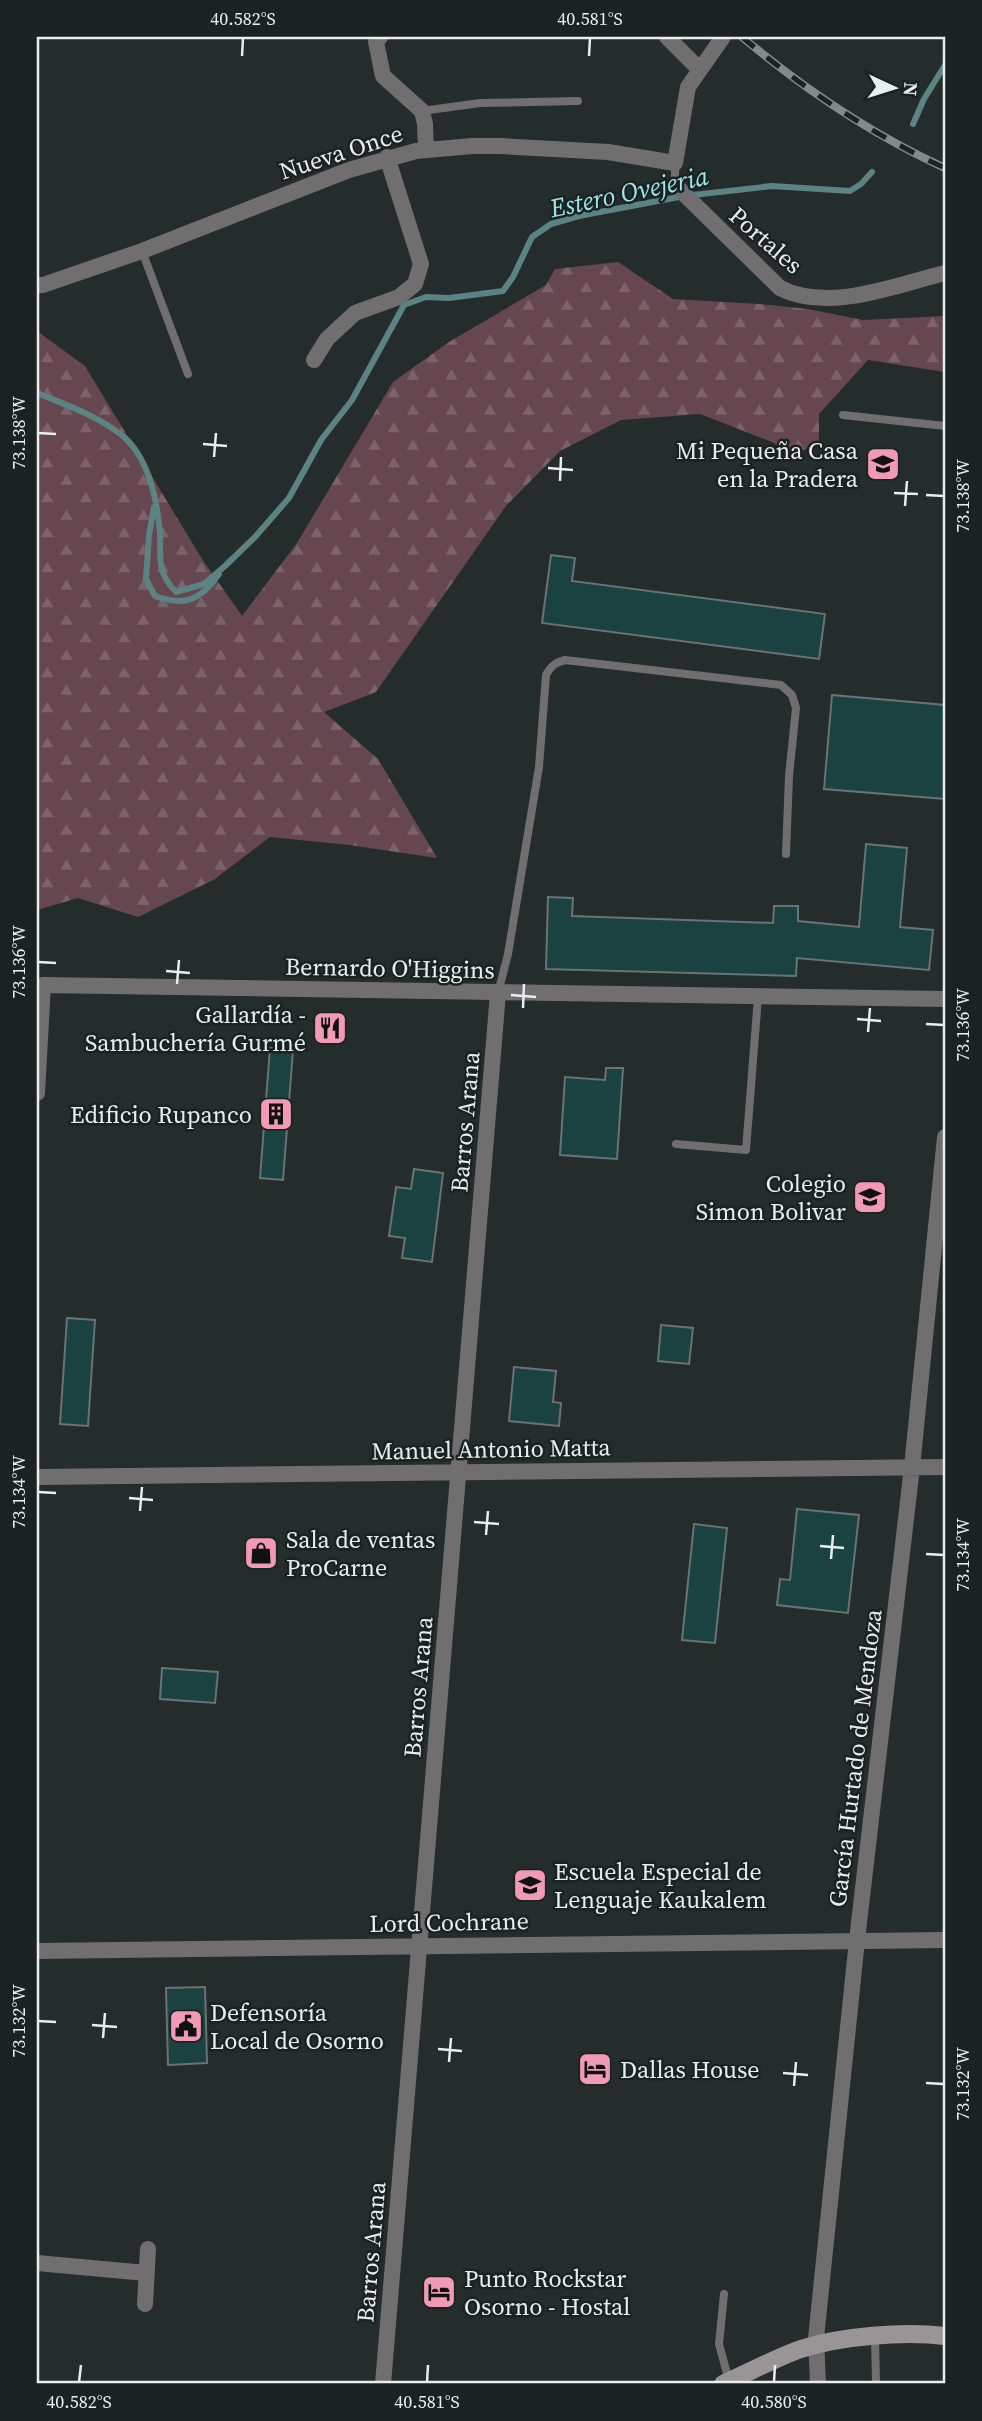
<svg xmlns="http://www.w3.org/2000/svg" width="982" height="2421" font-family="'Source Serif 4',serif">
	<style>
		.forest { fill: url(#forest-firs) }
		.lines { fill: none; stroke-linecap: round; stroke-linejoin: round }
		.stream { stroke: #5b8382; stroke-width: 6 }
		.building { fill: #1a4241; stroke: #6a7272; stroke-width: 2 }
		.lane { stroke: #716e6f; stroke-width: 8 }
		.street { stroke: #716e6f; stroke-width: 16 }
		.secondary { stroke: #999495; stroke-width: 18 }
		.rail-casing { stroke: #848989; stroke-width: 8 }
		.rail { stroke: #1b2322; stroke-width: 5; stroke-dasharray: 16; stroke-linecap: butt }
		.ticks { fill: none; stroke: #e9eded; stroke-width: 2.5 }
		.labels { text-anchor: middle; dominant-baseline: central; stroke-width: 5; stroke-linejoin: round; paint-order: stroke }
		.street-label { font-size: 24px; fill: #e9eded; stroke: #1b2322 }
		.poi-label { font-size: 24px; fill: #e9eded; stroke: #1b2322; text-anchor: start }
		.water-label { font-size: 26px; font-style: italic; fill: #9ce7e5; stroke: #1b2322 }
		.neatline { fill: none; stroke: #e9eded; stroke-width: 2.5 }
		.ticks-label { font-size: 18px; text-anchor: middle; fill: #e9eded }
	</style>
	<defs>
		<pattern id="forest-firs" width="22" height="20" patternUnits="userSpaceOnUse" patternTransform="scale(1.75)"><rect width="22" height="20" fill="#664750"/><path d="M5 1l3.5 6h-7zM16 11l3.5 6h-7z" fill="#7c626a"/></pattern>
	</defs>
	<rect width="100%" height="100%" fill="#252c2c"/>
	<!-- forest -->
	<path class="forest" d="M618,262L673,299L759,304L808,309L863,320L945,316V372L868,360L819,414V443L793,455L772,442L700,414L621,420L560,451L506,506L376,692L324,712L378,759L437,858L349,845L270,837L215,879L138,917L78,898L37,910V331L85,366L202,559L242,616L297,543L393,382L449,342L546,285L555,269Z"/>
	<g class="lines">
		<!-- stream -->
		<path class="stream" d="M913,124L924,99L945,65
			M37,393C66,405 99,416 124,437C149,459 157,500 160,532C161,559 156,571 176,592L204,584L225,566L255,537L289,498L321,440L352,400L404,305L426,297L449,298L503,291L513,277L532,237L551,224L579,216L684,196L772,186L850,191L861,184L872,172
			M154,507L149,535L146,579L155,596C185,607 201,600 219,574"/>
	</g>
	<!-- building -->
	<path class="building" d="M551,555L575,558L572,581L825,614L819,659L542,623Z
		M832,695L945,705V799L824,789Z
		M866,844L907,848L900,927L933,930L929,970L797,958L796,976L546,969L548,897L573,898L572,916L773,923L774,906H798V921L859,927Z
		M270,1048L293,1050L283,1180L260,1178Z
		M606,1068H623L617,1159L560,1155L565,1077L605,1080Z
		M414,1169L443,1173L432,1262L402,1258L405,1238L389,1236L396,1187L411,1189Z
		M67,1318L95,1320L88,1426L60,1424Z
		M661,1325L693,1328L689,1364L658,1361Z
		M514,1367L556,1371L553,1402L561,1403L559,1426L509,1421Z
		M797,1509L859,1515L848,1613L777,1605L780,1579L790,1580Z
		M694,1524L727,1528L715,1643L682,1640Z
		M162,1668L218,1672L215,1703L160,1699Z
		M205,1987L207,2063L168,2065L166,1988Z"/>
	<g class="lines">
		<!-- lane -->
		<path class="lane" d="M422,111L480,103L578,101
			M675,163V184L679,189
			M142,251L188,374
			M843,415L945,426
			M498,993L508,954L539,767L546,675C551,666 556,662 565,660L781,685L792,695L796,708L789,776L786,854
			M676,1144L746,1150L758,997
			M724,2294L719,2344L729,2381
			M875,2336L876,2384"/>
		<!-- street -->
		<path class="street" d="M380,37L376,42L383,76L422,111L425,124L426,150
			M667,37L700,70
			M679,189L780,288C829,313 895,285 945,273
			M37,285H43L142,251L349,170L416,151L472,146H501L608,152L675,163L688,87L723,37
			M314,360L327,339L355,313L399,297L415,284L421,264L387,157
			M37,1093L43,985L945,999
			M37,1477L945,1467
			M37,1951L945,1940
			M37,2263L146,2273
			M145,2304L148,2249
			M383,2384L498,993
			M818,2384L816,2338L857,1940L912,1467L945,1137"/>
		<!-- secondary -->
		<path class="secondary" d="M723,2384C748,2373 775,2358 801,2349C841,2336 904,2331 945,2336"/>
		<!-- rail casing -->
		<g class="rail-casing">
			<path id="rail" d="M742,37C804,89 871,134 945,168"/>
		</g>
		<!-- rail -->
		<use href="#rail" class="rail"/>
	</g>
	<!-- ticks -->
	<path class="ticks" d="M242,56L243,38M589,56L590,38M38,433L56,434M203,444L227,446M214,457L216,433M548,468L573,470M560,481L561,457M894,493L918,494M926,495L944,496M905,506L907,481M38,962L56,963M166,971L190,973M177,984L179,960M511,995L536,997M523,1008L524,984M857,1019L881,1021M926,1024L944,1025M868,1032L870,1008M38,1492L56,1493M129,1498L153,1500M140,1511L142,1487M474,1522L499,1524M486,1535L488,1511M820,1546L844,1548M926,1554L944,1555M831,1559L833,1535M38,2021L56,2022M92,2025L117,2027M103,2038L105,2013M438,2049L462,2051M449,2062L451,2038M783,2073L808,2075M926,2083L944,2084M794,2086L796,2062M79,2382L81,2365M427,2382L428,2365M774,2382L775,2365"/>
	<!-- icons -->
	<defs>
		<g id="school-square" transform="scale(1.75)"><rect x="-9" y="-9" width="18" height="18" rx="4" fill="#f09ab5" stroke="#1b2322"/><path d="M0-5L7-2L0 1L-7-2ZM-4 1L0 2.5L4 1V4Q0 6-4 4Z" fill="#111"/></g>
		<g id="restaurant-square" transform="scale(1.75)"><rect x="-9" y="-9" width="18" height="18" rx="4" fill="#f09ab5" stroke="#1b2322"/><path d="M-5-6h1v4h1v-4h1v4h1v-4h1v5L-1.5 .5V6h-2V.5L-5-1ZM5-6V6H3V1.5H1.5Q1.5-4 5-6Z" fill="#111"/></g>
		<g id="building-square" transform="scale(1.75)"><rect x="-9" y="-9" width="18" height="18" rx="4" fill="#f09ab5" stroke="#1b2322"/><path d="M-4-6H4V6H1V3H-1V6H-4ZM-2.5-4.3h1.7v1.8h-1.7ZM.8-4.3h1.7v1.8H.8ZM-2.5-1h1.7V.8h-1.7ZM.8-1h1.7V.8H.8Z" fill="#111"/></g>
		<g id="shop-square" transform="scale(1.75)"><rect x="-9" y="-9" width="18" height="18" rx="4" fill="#f09ab5" stroke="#1b2322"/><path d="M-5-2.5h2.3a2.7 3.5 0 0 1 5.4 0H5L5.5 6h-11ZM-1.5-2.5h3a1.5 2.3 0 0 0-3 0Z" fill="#111"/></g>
		<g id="civic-square" transform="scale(1.75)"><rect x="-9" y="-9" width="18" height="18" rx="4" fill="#f09ab5" stroke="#1b2322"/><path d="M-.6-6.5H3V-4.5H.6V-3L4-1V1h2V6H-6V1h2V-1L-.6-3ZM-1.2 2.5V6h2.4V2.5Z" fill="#111"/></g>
		<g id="hotel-square" transform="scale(1.75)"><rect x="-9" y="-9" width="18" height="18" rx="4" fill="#f09ab5" stroke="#1b2322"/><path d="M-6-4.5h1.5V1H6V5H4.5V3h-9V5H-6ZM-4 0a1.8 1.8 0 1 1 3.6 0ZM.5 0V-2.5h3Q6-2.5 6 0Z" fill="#111"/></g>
	</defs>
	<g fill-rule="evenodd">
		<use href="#school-square" x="883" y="464"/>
		<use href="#restaurant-square" x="330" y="1028"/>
		<use href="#building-square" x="276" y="1114"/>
		<use href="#school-square" x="870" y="1197"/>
		<use href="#shop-square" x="261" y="1553"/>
		<use href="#school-square" x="530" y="1885"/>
		<use href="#civic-square" x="186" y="2026"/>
		<use href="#hotel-square" x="595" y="2069"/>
		<use href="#hotel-square" x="439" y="2292"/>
	</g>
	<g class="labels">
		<!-- street labels -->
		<g class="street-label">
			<text transform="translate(341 152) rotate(-18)">Nueva Once</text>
			<text transform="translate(766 240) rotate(41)">Portales</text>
			<text transform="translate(390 968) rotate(1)">Bernardo O'Higgins</text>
			<text transform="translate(465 1122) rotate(-85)">Barros Arana</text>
			<text transform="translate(491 1449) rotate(-1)">Manuel Antonio Matta</text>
			<text transform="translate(418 1687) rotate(-85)">Barros Arana</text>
			<text transform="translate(855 1758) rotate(-83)">García Hurtado de Mendoza</text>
			<text transform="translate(449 1922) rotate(-1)">Lord Cochrane</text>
			<text transform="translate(371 2252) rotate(-85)">Barros Arana</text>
		</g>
		<!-- poi labels -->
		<g class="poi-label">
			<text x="858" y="450" text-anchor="end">Mi Pequeña Casa<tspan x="858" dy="28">en la Pradera</tspan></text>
			<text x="306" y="1014" text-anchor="end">Gallardía -<tspan x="306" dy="28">Sambuchería Gurmé</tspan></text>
			<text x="252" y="1114" text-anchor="end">Edificio Rupanco</text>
			<text x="846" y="1183" text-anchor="end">Colegio<tspan x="846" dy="28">Simon Bolivar</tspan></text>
			<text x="286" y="1539">Sala de ventas<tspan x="286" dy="28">ProCarne</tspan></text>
			<text x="554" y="1871">Escuela Especial de<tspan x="554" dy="28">Lenguaje Kaukalem</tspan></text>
			<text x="210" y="2012">Defensoría<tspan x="210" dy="28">Local de Osorno</tspan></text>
			<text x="620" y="2069">Dallas House</text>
			<text x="464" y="2278">Punto Rockstar<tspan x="464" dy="28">Osorno - Hostal</tspan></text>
		</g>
		<!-- water labels -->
		<g class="water-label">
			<text transform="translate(629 192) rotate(-12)">Estero Ovejeria</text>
		</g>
	</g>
	<!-- border -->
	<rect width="982" height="2421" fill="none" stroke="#1b2322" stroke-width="77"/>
	<!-- north arrow -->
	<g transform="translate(894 88) rotate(94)" stroke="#1b2322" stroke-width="5" paint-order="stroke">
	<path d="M0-5L12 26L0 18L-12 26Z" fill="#e9eded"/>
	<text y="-10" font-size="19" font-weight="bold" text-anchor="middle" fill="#e9eded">N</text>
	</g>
	<rect x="38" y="38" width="906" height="2344" class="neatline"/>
	<g class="ticks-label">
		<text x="243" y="25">40.582°S</text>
		<text x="590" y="25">40.581°S</text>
		<text transform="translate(19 433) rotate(-90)" y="6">73.138°W</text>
		<text transform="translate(963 496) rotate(-90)" y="6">73.138°W</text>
		<text transform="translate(19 962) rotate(-90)" y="6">73.136°W</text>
		<text transform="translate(963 1025) rotate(-90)" y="6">73.136°W</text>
		<text transform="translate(19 1492) rotate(-90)" y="6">73.134°W</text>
		<text transform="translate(963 1555) rotate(-90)" y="6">73.134°W</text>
		<text transform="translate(19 2021) rotate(-90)" y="6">73.132°W</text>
		<text transform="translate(963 2084) rotate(-90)" y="6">73.132°W</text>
		<text x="79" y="2408">40.582°S</text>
		<text x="427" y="2408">40.581°S</text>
		<text x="774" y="2408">40.580°S</text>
	</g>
</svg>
